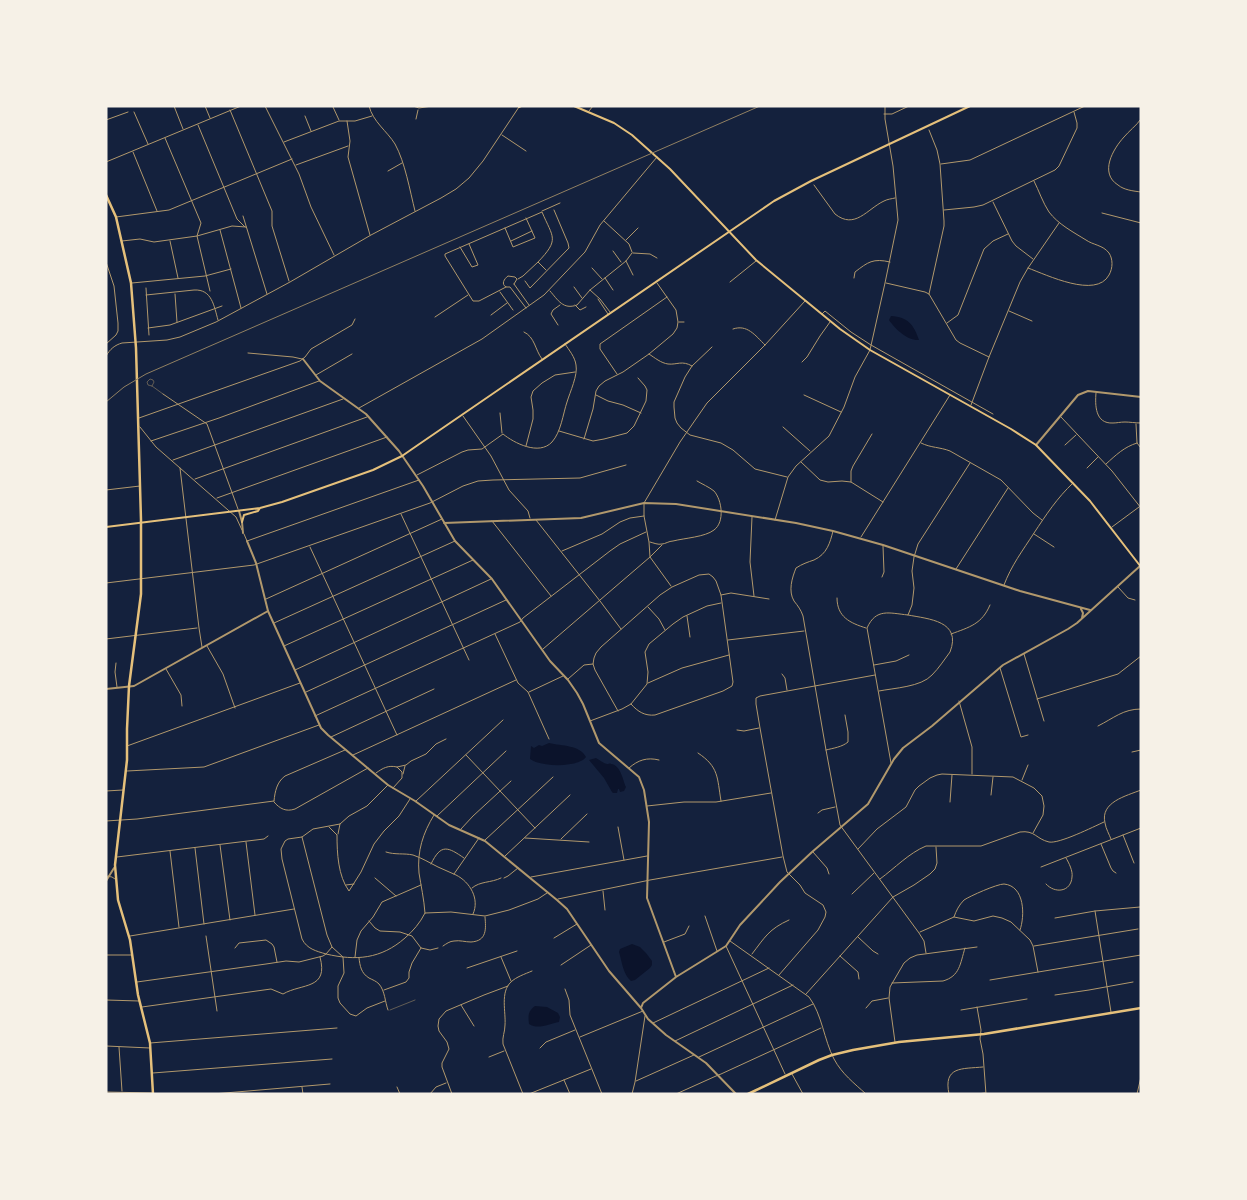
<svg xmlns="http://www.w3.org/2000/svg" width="1247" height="1200" font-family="Merriweather,serif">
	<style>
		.water { fill: #0b132b }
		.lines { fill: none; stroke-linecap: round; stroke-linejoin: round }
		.service { stroke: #b1986c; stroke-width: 0.5 }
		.minor { stroke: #b1986c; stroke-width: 1 }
		.tertiary { stroke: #b1986c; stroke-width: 2 }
		.secondary { stroke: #e5c07b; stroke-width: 2 }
		.primary { stroke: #e5c07b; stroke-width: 2.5 }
		.rail { stroke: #918062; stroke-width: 1 }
	</style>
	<rect width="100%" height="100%" fill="#14213d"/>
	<!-- water -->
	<path class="water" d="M891,316C908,317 914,325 919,340C908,341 895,329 889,320Z
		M549,743C562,746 580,745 586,757C578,768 540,767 530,759L531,746L534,748L539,745L542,746Z
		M596,758C600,760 603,763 607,764C609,764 610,763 611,764C621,765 623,781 626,787L624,791L620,792L619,789H618L617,793H613L612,792L604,778L589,760Z
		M632,944L640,947L646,953L652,961V965L650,968L635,980L631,981C623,974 622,962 619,952L620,949Z
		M535,1006L547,1007L558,1013L560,1017L559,1022C549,1024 538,1030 529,1024C528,1016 528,1011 535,1006Z"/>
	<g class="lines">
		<!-- service -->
		<path class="service" d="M152,386L154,382L153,380L150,379L147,382L148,385L152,386L163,394
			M390,1010L415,1000"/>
		<!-- minor -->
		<path class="minor" d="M174,106L183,129
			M205,106L210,118
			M265,106L299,174L311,207L334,255
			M369,106C373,122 387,131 395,144C405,162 410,191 415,211
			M413,106L419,108L432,106
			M333,107L339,120
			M230,110L272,211V226L289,281
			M589,111L593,106
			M134,112L148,144
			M884,114H892L909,106
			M305,116L311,131
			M416,119L418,110
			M1141,119C1136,126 1129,131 1124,137C1113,149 1099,173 1118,185C1124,190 1133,191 1141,192
			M106,120L128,112
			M347,121L350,141L348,157L370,235
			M198,125L237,219L245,227
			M502,135L526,151
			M165,138L201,223L197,236L210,291
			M284,142L339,121H355L372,116
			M133,152L157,211
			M106,162L241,106
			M941,164L970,160L1085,106
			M296,165L348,146
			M388,171L402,163
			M814,185L835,214C855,230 867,209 884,201C888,199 891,199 895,198
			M993,202L1012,241L1016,246L1033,259
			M944,210L974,207L983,205L1055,170L1059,166L1077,128V123L1074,112
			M542,211L560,203
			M1102,213L1141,223
			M243,216L267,294
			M116,217L169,210L292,159
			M604,221L629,244L632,252
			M505,228L513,247L535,238L526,218
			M220,230L241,308
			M626,240L638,228
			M122,241L140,239L154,242L197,236L232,226L246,227
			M170,241L178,278
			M511,241L532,231
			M460,247L472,267L478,265L469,244
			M613,251L621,262
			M633,253L650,254L657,258
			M626,261L633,275
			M106,262L114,286L118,323V331L116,335L106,344
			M592,268L602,279
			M1028,268C1047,275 1096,299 1109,275C1113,268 1113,259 1109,253C1103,245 1093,245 1086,240C1073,232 1058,224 1049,212C1043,203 1039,191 1034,181
			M605,278L613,290
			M854,278L855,272C868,262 873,258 890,262
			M518,279L523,276L538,262L546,270
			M525,281L530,288L569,248L568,243L554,210
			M730,282L756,261
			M132,283L205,276L231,269
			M886,283L925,292L929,294L956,340L960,343L989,357
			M514,284L517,279L515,277L508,276C504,279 501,284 506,287H510L526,308
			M514,284L529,305
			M506,287L479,301H473L445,256V254L542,212C553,238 560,239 538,262
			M574,287L582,298
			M146,288L149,335
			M590,290L600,299L610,312
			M550,291C558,300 563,310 577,305L590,290L626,261L632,253
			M500,292L513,310
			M175,294L177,322
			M929,294L944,226V221L940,164L937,150L929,130
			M146,295L194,290C212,289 214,306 218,320
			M598,299L608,314
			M575,305L580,310L586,307
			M1009,311L1032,321
			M822,314L825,311L851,332L871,345L993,414
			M491,315L507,303
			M435,317L468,295
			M679,322H684
			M947,323L958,315L984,249L993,241L1008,234
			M558,325L551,314L553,310L560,305
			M148,328L170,325L222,306
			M733,329C747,324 755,335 765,345
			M524,332C535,337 535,350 542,359
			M712,347L692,366L685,377L674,402V407L675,418L677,423L681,428L690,435L721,443L733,450L755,469L787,477
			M248,353L293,357L302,359
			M649,354C655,358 661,363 668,364C677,365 682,360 692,366
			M106,356C110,349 115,345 122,343L167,340L180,337L216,322L290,282L371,235L441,198L456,189L469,178L483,161L519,107
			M802,362L807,357L820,336L830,322
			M617,374L600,349V344L667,297
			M316,375L352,354
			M1096,393C1095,405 1095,424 1113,423C1117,423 1120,422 1125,422C1130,422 1135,423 1141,423
			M163,394L207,424L238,509
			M596,395L608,401L623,405L641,413
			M804,395L841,412
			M971,405L989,357L1020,282L1028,268L1059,223
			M359,408L482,339L544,295L585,252L600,225L657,157
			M500,413L502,433
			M463,416L491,456L509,490L528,511L530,518
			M1061,417L1112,471L1141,508
			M139,418L300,361L305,357L311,349L352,325L355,319
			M1136,424L1137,443L1141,448
			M140,427L156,447L236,517L242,530
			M783,427L810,451
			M559,431L593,441L604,439L627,433L634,426L646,401L647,390L645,386L638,378
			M584,439L593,409L596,391L599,386L605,381L623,372L649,354L673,334L677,328L678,322L676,310L657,283
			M151,441L219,418L319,381
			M921,443C931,448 940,447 950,451L1001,480L1033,513L1042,520
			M1065,445L1076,435
			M526,446L533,419V410L531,397L533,391L542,383L555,375L575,372
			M173,460L343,399
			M801,462L820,480L828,482L842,481L851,482L883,502
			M1106,464C1116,455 1124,447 1137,443
			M180,468L199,628L202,647
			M1087,468L1098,457
			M417,475L462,452L468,450L482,449L503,434C514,443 539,456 552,442C561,432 563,414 567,402C570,392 578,375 576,365C575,357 569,350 565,344
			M195,479L367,417
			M851,482V471L853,466L872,434
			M106,490L140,486
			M217,498L387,437
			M401,514L469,660
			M752,517L750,562L754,596
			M536,520L600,601L621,629
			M775,520L788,477L796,466L829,436L844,407L855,377L870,350L885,283L898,220L893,166L885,119V106
			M492,521L551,596
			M1112,527L1139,507
			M833,531C830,543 827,554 814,560C808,562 802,564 796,568C792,578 788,591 794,601C798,606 801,610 803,616L826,750L840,825L919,933L924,941L926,953
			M244,534L247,541L419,480
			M1034,534L1054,547
			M861,537L950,395
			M650,542C654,543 658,545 662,544C665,544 669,541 673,541C685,538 705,537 714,530C725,522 722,500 714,491C709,487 702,484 697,481
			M662,545L650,557L671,586
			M310,547L397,735
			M562,551L602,534L620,522L630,518L644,516
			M956,569L1008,488
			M882,577L884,572L883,546
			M106,583L254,565L430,503L463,486L478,481L493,480L580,478L626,465
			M1004,585C1011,566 1023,550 1034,533C1046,515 1057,498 1073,483
			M1118,587L1128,598L1135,600
			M721,595L731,593L769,599
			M837,598C837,617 850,623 866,628
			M266,599L442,519
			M648,607L659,619L665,630
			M687,616L690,637
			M274,623L455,541
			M495,634L518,683L528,692L549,739
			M951,634C970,627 982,624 990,605
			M106,639L197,628
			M728,640L804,631
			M207,646L223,674L235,708
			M284,646L473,560
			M543,649L650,557L649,542L644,516V503L680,442L707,403L765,345L805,301
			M1024,654L1044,721
			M116,663L115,672L117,687
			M874,665L896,661L909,655
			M1000,668L1021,737L1028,735
			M166,669L181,695L182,706
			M295,670L491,579
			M782,674L785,678L787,690
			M568,679L584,665L593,664
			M648,683L682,668L729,655
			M879,691C894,688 921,687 932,675C939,668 944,660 950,652C962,621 929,619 908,615
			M306,692L506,600
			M529,692L563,676
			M1037,699L1118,674L1141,656
			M959,701L972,747V774
			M618,711L595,670L593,664L594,658L596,653L601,647L660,595L672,587L699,575L709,574L713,577L716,581L721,595L733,682L732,686L723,691L655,715C645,716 638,712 631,704
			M315,716L520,622L523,618L610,551L620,544L646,532
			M590,721L622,709L631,704L647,684L648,672L645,652L649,644L673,624L683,617L707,606L721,603
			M1098,726C1114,718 1123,709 1141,709
			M737,730L744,731L759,728
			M331,737L434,689
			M127,746L300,683
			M826,750C834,748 842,747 848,742V732L845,715
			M1132,752L1141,750
			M698,753C719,767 717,777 721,801
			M353,755L516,680
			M466,755L535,828
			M891,763L867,628C876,608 889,613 908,615L912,605L914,588L912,571L914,557L918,544L970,463
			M397,767L406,765L411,761L426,754L436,744L446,739
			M629,768C638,760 647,757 659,760
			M127,771L204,767L319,725
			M376,773C383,768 388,765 397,767L402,772V778L393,788
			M403,774L405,766
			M1022,780L1028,765
			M106,791L123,790
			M991,795L993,777
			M274,801C275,791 277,782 285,776L345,750
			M416,801L503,720
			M274,802C280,809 286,812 295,809L368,768
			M950,802L952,775
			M647,806L684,802H716L771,793
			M818,813L822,810L835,807
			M437,816L506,751
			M106,821L137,819L274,801
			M329,827L337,835C337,853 338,876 349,891L361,872L374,844L384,831L399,816L410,799
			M618,827L624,860
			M461,829L473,816L511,781
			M338,834L340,824
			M1123,835L1134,863
			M302,837L327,935L332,947L326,954C316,951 307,949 302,939L282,859L281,849L285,841L288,839L302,837L313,829L340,824L349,816L367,806L388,785
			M525,838L589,842
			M561,839L587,814
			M1111,839C1109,834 1106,829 1105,823C1100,802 1126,796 1141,790
			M485,840L553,777
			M246,842L255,915
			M1101,844L1111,868L1113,871L1116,873
			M220,845L230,920
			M195,848L204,924
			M858,849L877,829L906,807L915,790L919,786L930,778L937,775L942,774L1013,777L1034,788L1042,796L1044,806L1043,815L1033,833
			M170,851L179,927
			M386,852C395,855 404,853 413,855C422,858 430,863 438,867C444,870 450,872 456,875C470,882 480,899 473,914
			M813,852L827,868L829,874
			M505,856L570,795
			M117,857L264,839L268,836
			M431,864C441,843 448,847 464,858
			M1041,867L1141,828
			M454,874L479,838
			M106,876L112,877L115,879
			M531,877L647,856
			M375,878L396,896
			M504,878L508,876L518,868
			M880,879C895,868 909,853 926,846H981L1020,832C1035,830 1036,839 1049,842C1059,844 1093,827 1104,822
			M1046,884C1055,894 1071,892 1072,877C1073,871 1069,863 1066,858
			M346,885L354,884
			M472,888C480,881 491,883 501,878
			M603,891L605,910
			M852,894L874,873
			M558,899L650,880L782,857
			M1095,911L1111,1012
			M425,913C424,899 421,886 419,873C417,851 423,833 434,815
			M705,916L717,951
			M954,917L974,921L993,916L1002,918L1011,922L1030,940L1033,946L1038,972
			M1055,918L1095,911L1140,907
			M369,921L375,928L380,931L400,932L412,936L421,948L430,950L438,948
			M920,932L954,917C956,911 959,905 964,900C970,896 997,884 1004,884C1025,886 1025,916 1020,930
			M130,936L294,909
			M206,936L217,1011
			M858,937L873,951L878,954
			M554,938L577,924
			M730,941L809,997C822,1014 824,1040 834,1059C842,1074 854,1083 866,1094
			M664,942L685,934L689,926
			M443,946C446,944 450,941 454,941C460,940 465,942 471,942C487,941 486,929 485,917
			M726,946L785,1074
			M1034,946L1138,929
			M332,947L343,957L344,973L338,986V998L340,1003L350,1014L356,1016L367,1008L385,1001
			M235,948L239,943L266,940L272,944L274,947L277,962
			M752,954C765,937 769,929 789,920
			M106,955H132
			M840,956L858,972L859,979
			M355,957L357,940L361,931L373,917L382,902L421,885
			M501,957L511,981
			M359,958C360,966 361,973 369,978C373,980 376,981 379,984C385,991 385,1002 388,1010
			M561,965L591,945
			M467,968L517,951
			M779,975L818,930L825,917L826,912L823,905L805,893L800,885L787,872L783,856L760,728L756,704V698L760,696L875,675
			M990,980L1141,955
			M137,982L266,964L286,961L299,962L323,956L326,954C356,961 381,959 405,938C413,931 420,923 425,913L451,912L485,916L509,910L538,899L547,893
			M892,983L943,981C960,976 960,964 965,948
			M565,989L569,1000L570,1015L602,1094
			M384,990L406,982L409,978V972L412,963L421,948
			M806,994L893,897L914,885L930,874L935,869L937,863L936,847
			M1055,995L1089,990L1133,982
			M106,1000L139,1001
			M461,1005L474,1026
			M142,1007L271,989L283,994C302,983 329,990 320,957
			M977,1007L981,1030L980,1039L983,1054L986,1094
			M866,1008L872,1001L888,998
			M961,1010L1027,999
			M653,1023L769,968
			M580,1037L643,1011
			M675,1041L793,985
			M895,1042L889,998L890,987L904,963L910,958L917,955L977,947
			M150,1043L337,1028
			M106,1046L150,1048
			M119,1047L122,1091
			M540,1048L546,1042L575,1030
			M489,1057L504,1051
			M699,1057L813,1004
			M153,1073L332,1059
			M792,1074L803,1094
			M564,1080L570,1094
			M636,1081L694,1055
			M302,1087L303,1094
			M397,1087L400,1094
			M106,1092L152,1093
			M213,1094L330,1084
			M430,1094L436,1087L446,1083
			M452,1094L442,1067V1063L449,1049L447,1042L439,1031L438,1026L439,1019L446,1011L484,995L508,986
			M523,1094L503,1044C502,1037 505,1032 505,1025C506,1012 500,992 511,982C516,977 525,974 532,971
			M529,1094L591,1069
			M632,1094L635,1082L645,1016
			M676,1094L716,1076L721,1074L821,1028
			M949,1094C943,1066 962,1069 983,1067
			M977,1094L985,1093
			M1137,1094L1141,1077"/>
		<!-- tertiary -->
		<path class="tertiary" d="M303,359L320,381L366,414L399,451L423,486L455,541L492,579L550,661L568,680L577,693L583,704L599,743L639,777L644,790L649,822L647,898L676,977
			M1036,445L1078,395L1088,391L1141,397
			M239,511L242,522L243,533
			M444,523L581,518L644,503L676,504L796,523L833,531L883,545L1020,591L1090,610
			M247,541L256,563L268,611L321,728L328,735L388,785L415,801L449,825L485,841L557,900L567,909L609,971L641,1008L648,1019L666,1035L706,1063L736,1094
			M1081,609L1083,613L1082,618
			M106,689L134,686L268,611
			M106,881L114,868
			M641,1008L643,1003L676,977L726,946L740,925L780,882L812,852L868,804L894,759L903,748L932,726L1003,665L1068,629L1077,623L1140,566"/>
		<!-- secondary -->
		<path class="secondary" d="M574,106L614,123L632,135L670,169L756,260L840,329L870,350L1011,429L1036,445L1090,501L1141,567
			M519,107L521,106
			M242,522L244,515L258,511L260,508
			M106,527L260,508L282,502L373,470L402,456L415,447L774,201L811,181L970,106"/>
		<!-- primary -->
		<path class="primary" d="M106,195L116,217L131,283L136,348L141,520V594L129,686L127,729V760L115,865L118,900L130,940L138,995L150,1043L153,1094
			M748,1094L819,1060L832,1055L853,1050L899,1042L984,1034L1141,1008"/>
		<!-- rail -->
		<path class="rail" d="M106,402L124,387L146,374L760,106"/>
	</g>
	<!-- border -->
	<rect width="1247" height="1200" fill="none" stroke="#f6f1e7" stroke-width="215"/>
</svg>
